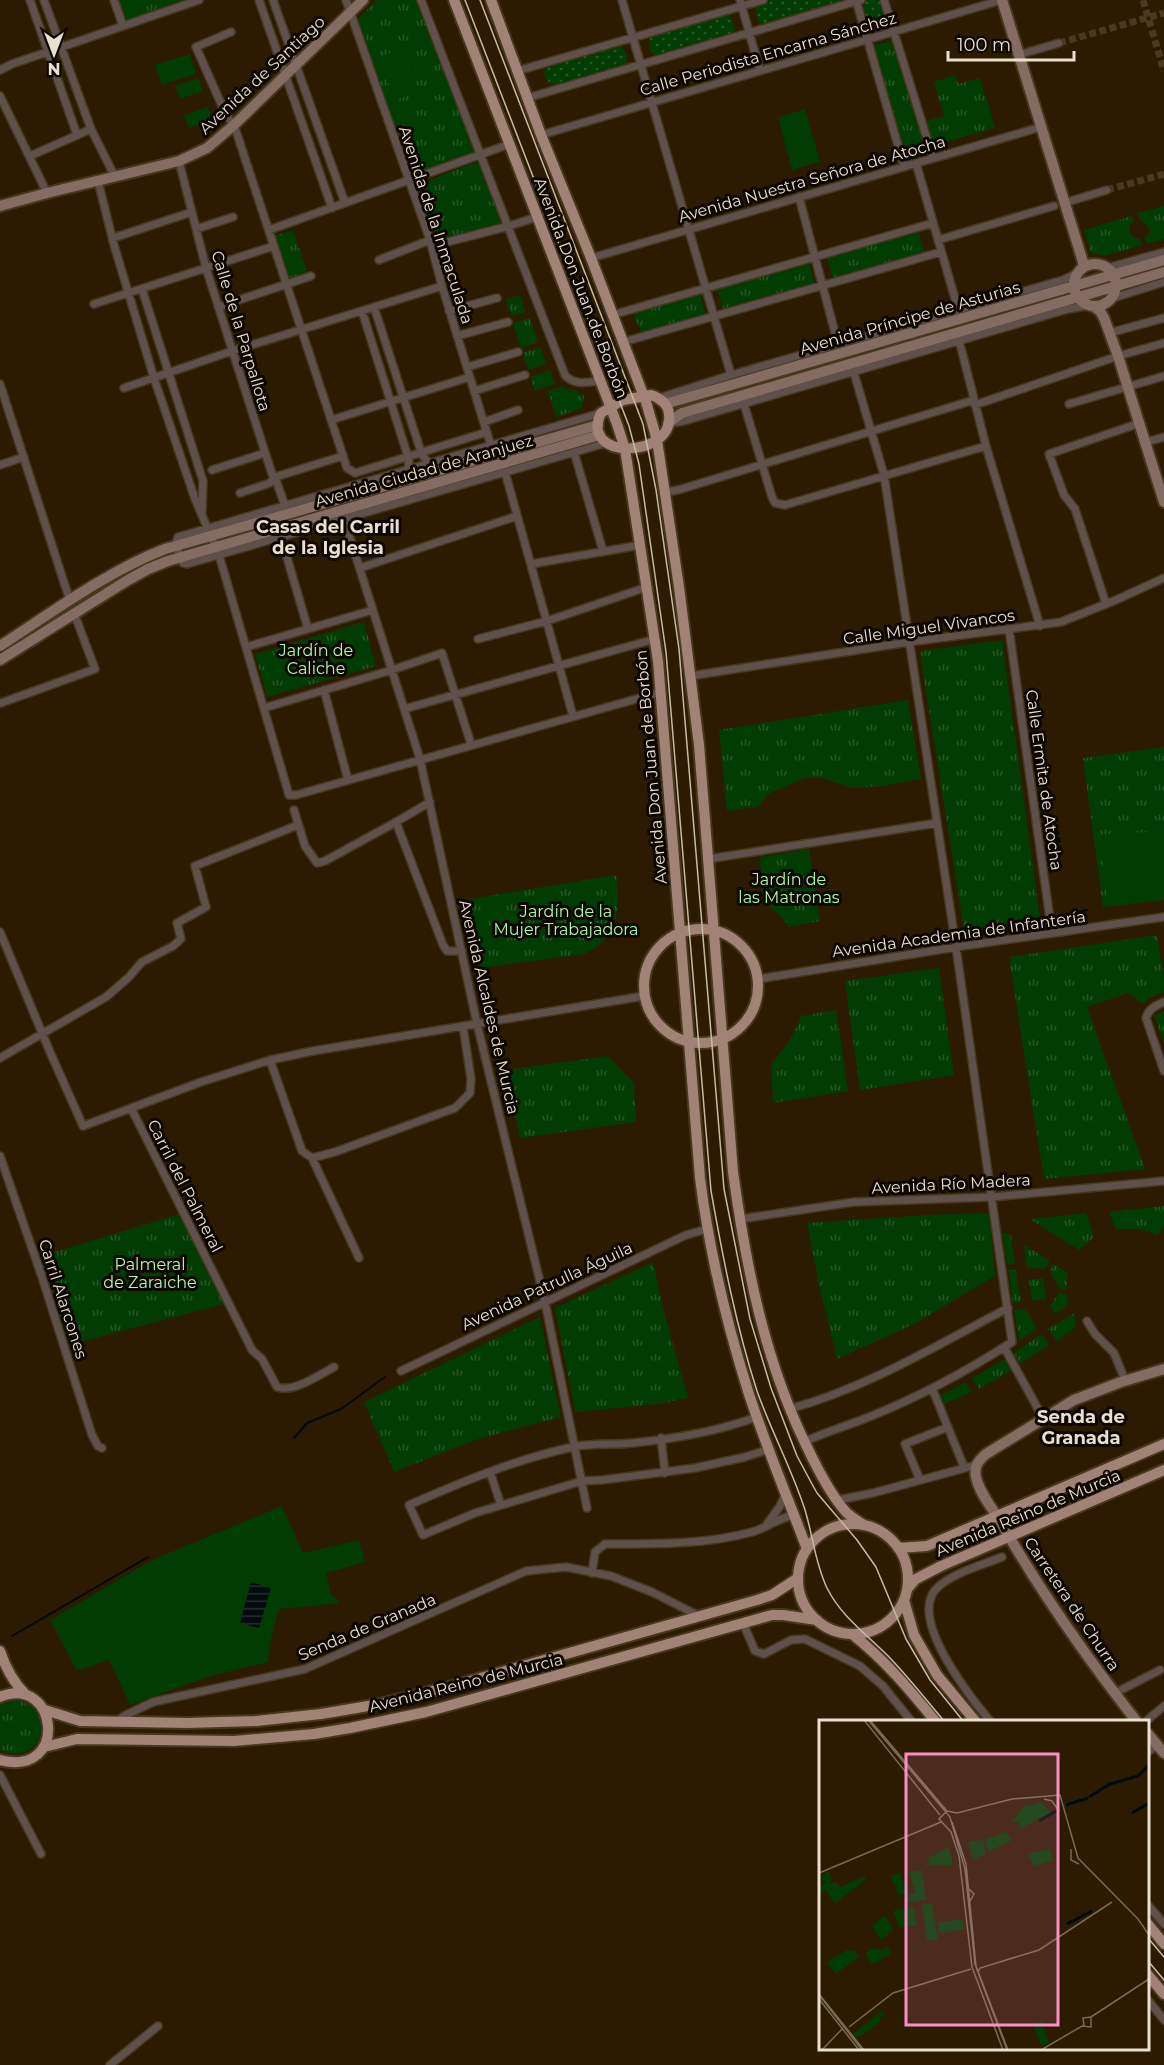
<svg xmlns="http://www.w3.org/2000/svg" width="1164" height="2065" font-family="Montserrat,sans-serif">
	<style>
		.grass { fill: url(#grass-tufts) }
		.garden { fill: url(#garden-dots) }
		.pitch { fill: #013c02 }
		.water { fill: url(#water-rules) }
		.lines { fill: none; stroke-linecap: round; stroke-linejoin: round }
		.stream { stroke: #010b0d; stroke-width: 2 }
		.street-tunnel { stroke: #49391f; stroke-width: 7; stroke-dasharray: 7 3.5; stroke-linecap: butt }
		.street-casing { stroke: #47371d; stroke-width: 10 }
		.secondary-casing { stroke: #47371d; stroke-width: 14 }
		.primary-casing { stroke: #47371d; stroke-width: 14 }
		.street { stroke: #5f504b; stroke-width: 7 }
		.secondary { stroke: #846c63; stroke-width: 10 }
		.primary { stroke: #a08276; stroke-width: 10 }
		.tram { stroke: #c6baa7; stroke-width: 1.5 }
		.labels { text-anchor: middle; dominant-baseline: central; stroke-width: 6; stroke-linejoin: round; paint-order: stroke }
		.street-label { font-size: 16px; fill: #ebe0d0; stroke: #0e0701 }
		.park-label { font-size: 16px; fill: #acfaa7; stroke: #0e0701 }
		.neighbourhood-label { font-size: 18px; font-weight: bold; fill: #ebe0d0; stroke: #0e0701 }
		.inset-river { fill: none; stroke: #010b0d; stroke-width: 3 }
		.inset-road { fill: none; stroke: #786a53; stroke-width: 1.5 }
		.view { fill: #fa8fc8; fill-opacity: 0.15; stroke: #fa8fc8; stroke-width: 3 }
		.inset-edge { fill: none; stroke: #ebe0d0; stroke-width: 3 }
	</style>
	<defs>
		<pattern id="grass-tufts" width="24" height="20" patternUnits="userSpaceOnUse" patternTransform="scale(1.5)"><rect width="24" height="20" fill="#013c02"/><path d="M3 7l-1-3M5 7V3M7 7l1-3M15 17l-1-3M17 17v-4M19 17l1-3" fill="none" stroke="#265826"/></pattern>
		<pattern id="garden-dots" width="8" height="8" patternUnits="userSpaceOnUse" patternTransform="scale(1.5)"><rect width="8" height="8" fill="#013c02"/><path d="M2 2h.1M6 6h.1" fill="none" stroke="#265826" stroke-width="1.8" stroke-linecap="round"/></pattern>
		<pattern id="water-rules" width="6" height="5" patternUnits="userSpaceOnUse" patternTransform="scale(1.5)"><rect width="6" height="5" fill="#010b0d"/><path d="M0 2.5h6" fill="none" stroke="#262e2f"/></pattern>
	</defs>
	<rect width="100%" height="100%" fill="#2c1b00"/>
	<!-- grass -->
	<path class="grass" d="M114,0H190L123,26Z
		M377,0H416L475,152L411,176L358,19Z
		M900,38L925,121L944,116L934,82L955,75L958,84L980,78L995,128L897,156L866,48Z
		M478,161L503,223L436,240L417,185Z
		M1164,206V239L1147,244L1145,239L1149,232V228L1140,220L1138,213Z
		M1132,216L1134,222L1130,225L1129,232L1134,238L1140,239L1142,245L1104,256L1091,253L1084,230Z
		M293,230L310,281L292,288L275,236Z
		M918,230L925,253L833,279L827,257Z
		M809,262L815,284L724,311L717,289Z
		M700,293L706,316L642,334L633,313Z
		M520,295L525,312L511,316L506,299Z
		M530,318L538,342L521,348L513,323Z
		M541,347L546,364L528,370L522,353Z
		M550,370L555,384L535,391L530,377Z
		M563,386L567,389L576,390L584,396L582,408L556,417L548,391Z
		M364,622L376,666L267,697L255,654Z
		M1002,640L1040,918L964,930L920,654L922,651Z
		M908,700L921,779L882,786L853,788L822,778H805L768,794L758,807L727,811L719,730Z
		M1164,747V900L1103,907L1083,758Z
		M809,849L820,921L789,927L782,917L763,901L760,857Z
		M616,875C620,910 619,936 585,954L481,968L464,900Z
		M1157,935L1164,979V991L1148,999L1143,1004L1128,993L1087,1007L1145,1169L1044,1179L1009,957Z
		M939,968L954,1075L860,1090L845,981Z
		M836,1010L848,1091L773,1103L771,1063C785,1049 794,1035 801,1016Z
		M1164,1011V1042L1154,1015Z
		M608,1056L634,1083L636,1122L520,1138L506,1070Z
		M1164,1206V1226L1158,1235L1138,1229H1116L1109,1212Z
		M183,1213L228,1303L65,1346L35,1258Z
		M989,1213L995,1276L914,1324L837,1359L820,1290L807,1223L927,1215Z
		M1086,1213L1094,1237L1079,1250L1030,1219Z
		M1002,1232L1011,1235L1015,1263L1007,1265Z
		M1024,1245L1050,1261L1045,1269L1027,1268Z
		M653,1262L664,1311L688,1398L658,1404L575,1412L555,1308Z
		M1053,1264L1068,1273L1066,1290L1058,1288L1056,1282L1050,1273Z
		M1008,1270H1016L1021,1301L1013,1304Z
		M1043,1278L1046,1299L1032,1301L1029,1280Z
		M1059,1293L1067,1294V1306L1055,1314L1050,1306Z
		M1026,1309L1037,1329L1019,1341L1014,1310Z
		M1075,1313V1328L1057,1341L1048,1329Z
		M540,1317L561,1417L478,1439L394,1472L364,1402Z
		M1042,1334L1049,1345L1020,1364L1014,1353Z
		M1005,1359L1012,1370L979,1389L972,1378Z
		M965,1382L971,1392L944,1404L940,1396Z
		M15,1700C60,1707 42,1769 0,1750V1705Z"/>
	<!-- garden -->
	<path class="garden" d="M771,0H847L760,26L754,5Z
		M866,0H879L883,3L889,22L867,28L862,10Z
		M730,13L735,32L656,56L650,49L649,36Z
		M621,44L627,56L626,64L553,85C546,80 543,76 545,68Z"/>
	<!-- pitch -->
	<path class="pitch" d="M401,49L417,92L395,100L379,57Z
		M190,54L196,74L162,85L155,65Z
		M198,78L203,91L180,99L175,86Z
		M208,107L212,120L189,128L184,115Z
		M805,109L820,162L792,170L778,117Z
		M1164,831V894L1108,901L1098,835Z
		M282,1506L303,1553L359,1540L365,1562L326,1573L331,1594L340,1603L279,1609L269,1647L268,1662L207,1677L130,1705L109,1660L77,1671L50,1620L152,1560Z"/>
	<!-- water -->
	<path class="water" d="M1059,831L1062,850L1055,852L1052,832Z
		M251,1582L271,1588L259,1628L240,1623Z"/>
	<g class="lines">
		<!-- stream -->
		<path class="stream" d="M1052,919L1087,910
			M294,1438L307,1423L341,1409L385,1377
			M12,1636L148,1557"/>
		<!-- street-tunnel -->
		<path class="street-tunnel" d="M1143,0L1164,71
			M1059,43L1164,13
			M1107,190L1164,174"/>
		<!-- street casing -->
		<g class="street-casing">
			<path id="street" d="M30,0L77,135
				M44,0L91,129
				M114,0L123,26
				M259,0L332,208
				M273,0L345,203
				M346,0L430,240L442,286L491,446
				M421,0L565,375C574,386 588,382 600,381
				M622,0L731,375
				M740,0L760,71
				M856,0L904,166
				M884,0L933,158
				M231,32L196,47L226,115L234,125L347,468L355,473L487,432
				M1018,55L1059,43
				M0,70L12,64L199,0
				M517,71L763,0
				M0,96L47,193
				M527,98L861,0
				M541,135L1002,0
				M30,156L91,129L115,177
				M179,161L206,268L272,474L275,477L285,506
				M916,163L958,309
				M98,181L114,245L154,378L195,499L219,555L289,795H296L661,692
				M799,197L838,344
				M1064,203L1107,190
				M196,229L233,217
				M269,230L510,144
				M113,238L192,212
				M938,240L1054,206
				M432,246L509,226L537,217
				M591,258L1041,127
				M379,260L430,240
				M1107,268L1164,252
				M142,289L203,481L202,511
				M1110,299L1164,282
				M94,304L274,246
				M218,307L311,276
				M374,307L422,455L430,464
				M362,311L409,460L408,470
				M449,311L497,298
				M612,315L933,223
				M1109,333L1164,318
				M457,336L508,322
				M959,340L986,446L1040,626
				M623,342L941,252
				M467,367L518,352
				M0,384L70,601
				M124,388L232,351L442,286
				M474,391L525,375
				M659,398L731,375L1063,280L1078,273
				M744,404L772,497L775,503L785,505L986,446
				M1069,404L1164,376
				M975,405L1118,356L1164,343
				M601,413L178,537C174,544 180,555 183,563L187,564L606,443
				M331,420L470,377
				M484,422L518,410
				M671,423L684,421L1068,309L1091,305
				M1146,442L1164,437
				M574,452L603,551
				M0,465L24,457
				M212,470L265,453
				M505,472L573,716
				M665,492L678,490L974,400
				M240,493L270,483L275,477L343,456
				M344,519L420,759L477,1024L545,1302L587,1508
				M281,537L308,629
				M531,564L641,545
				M360,568L517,516
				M1106,604L1075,509L1064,495L1049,454L1140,423
				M1009,629L1052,933
				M478,639L547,621L647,587
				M246,647L373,610
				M690,676L909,642L1061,622L1116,600L1164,578
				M324,690L348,780
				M1,703L95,669L74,613
				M264,708L392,670L442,653L471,744
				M404,709L655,639
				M294,810L305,846L317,863L325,861L396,822L443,945L447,951H462
				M396,822L430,802
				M708,859L937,823
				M0,932L50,1052L83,1126L201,1082L270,1060L302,1151L312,1158L335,1152L455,1108L470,1093L471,1079L463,1026
				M758,979L956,947L1164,917
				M1164,1002C1156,1006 1149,1008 1146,1018L1164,1071
				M0,1058L106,997L128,978L142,962L173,946L181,939L177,923L206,907L195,866L298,825
				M270,1060L313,1051L644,996
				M131,1108L252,1350L262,1359L277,1387C294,1393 319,1375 334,1367
				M0,1156L42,1277L92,1435L98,1446L102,1448
				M312,1158L359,1258
				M740,1219L854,1202L992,1197L1164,1181
				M1087,1321L1095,1334L1114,1353L1125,1380
				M1004,1347L1043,1418
				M401,1371L686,1235L707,1229
				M932,1388L964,1467
				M789,1409C867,1388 937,1345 1008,1308
				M757,1417C718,1431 674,1439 632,1443C613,1445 592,1443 573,1447C516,1459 462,1482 409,1505L423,1535L475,1513L582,1481L602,1480L695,1468L745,1457L770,1449
				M661,1438L665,1473
				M804,1442C825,1432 847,1426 869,1417C919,1397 967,1371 1012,1342L956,947L884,475L854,373
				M490,1472L501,1505
				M920,1480L905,1444L948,1427
				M838,1500L873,1493L976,1465
				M767,1524L780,1506L786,1493
				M592,1573L595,1552L605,1544C654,1544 704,1545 752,1532C767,1528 778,1518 794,1515
				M743,1623L755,1651L764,1654L791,1640L805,1639L860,1666L883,1686L912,1722
				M1115,1693L1160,1670
				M116,1722L124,1716L153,1702L305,1669L526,1571L566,1567L611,1576L652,1592L699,1616
				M991,1722C971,1698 904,1615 939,1586C956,1572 982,1565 1002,1557
				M1145,1722L1164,1706
				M1148,1752L1157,1745
				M0,1775L41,1854
				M1148,1905L1164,1924
				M1148,2000L1164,2020
				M110,2065L158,2026"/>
		</g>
		<!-- secondary casing -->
		<g class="secondary-casing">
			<path id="secondary" d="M1002,0L1083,262V268
				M0,206L47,193L179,161L207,148L234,125L363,0
				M1074 285a21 21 0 1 1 42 0a21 21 0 1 1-42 0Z
				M1093,306L1100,311L1104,318L1118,356L1164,502
				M665,404L1164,260
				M668,423L682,413L1164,272
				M0,646C51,613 108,571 165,549L598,425
				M0,660L128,580L148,569L168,561L600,435
				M1137,1722C1087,1658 1040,1591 1000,1521C992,1508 979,1492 976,1477C974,1466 978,1461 986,1454L1074,1400L1121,1382L1164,1369
				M1148,1734L1164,1753"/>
		</g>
		<!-- primary casing -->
		<g class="primary-casing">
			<path id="primary" d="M454,0L617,424L625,449L658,661L700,1178C709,1250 726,1321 748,1391C765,1444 787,1496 807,1549
				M491,0L541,135L591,258L646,402L657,440L679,587L699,745L733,1172C746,1267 765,1363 808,1449C818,1470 830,1494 846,1512C851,1517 858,1521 864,1525
				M651,395C660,398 668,403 669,414C675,459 578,461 601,413L623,400Z
				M644 986a57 57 0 1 1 114 0a57 57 0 1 1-114 0Z
				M798 1579a55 55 0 1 1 110 0a55 55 0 1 1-110 0Z
				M898,1548L927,1546L1164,1444
				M908,1588L916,1579L941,1566L1164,1470
				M904,1600L914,1635L937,1675L976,1722
				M852,1634C885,1660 909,1689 936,1722
				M0,1651C6,1669 13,1682 26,1695
				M0,1697C58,1673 70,1778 0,1760
				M45,1710L80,1721L187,1723L256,1721L321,1714L380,1704L456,1685L757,1600L772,1595L798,1578
				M44,1747L77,1739L234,1741L314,1734L350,1728L426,1712L772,1615H783L817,1620
				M1148,1924L1164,1944
				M1148,1975L1164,1994"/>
		</g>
		<!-- street -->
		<use href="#street" class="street"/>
		<!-- secondary -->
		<use href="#secondary" class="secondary"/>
		<!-- primary -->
		<use href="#primary" class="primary"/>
		<!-- tram -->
		<path class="tram" d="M465,0L629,426L639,464L666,652L711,1191C723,1258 736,1326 757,1391C771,1431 792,1469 805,1510C813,1536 815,1563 827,1588C842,1618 869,1636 891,1659C910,1679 927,1701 945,1722
			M480,0L643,424L656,490L679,649L724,1189L750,1319L771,1388L797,1456L812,1484L817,1493L857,1540L876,1567L906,1639L930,1680L964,1722
			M1148,1938L1164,1957
			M1148,1961L1164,1980"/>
	</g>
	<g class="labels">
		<!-- street labels -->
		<g class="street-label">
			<text transform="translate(768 54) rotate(-16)">Calle Periodista Encarna Sánchez</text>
			<text transform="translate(262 75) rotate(-43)">Avenida de Santiago</text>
			<text transform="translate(812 179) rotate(-16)">Avenida Nuestra Señora de Atocha</text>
			<text transform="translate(436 225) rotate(72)">Avenida de la Inmaculada</text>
			<text transform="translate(581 288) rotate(69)">Avenida Don Juan de Borbón</text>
			<text transform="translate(910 318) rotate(-16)">Avenida Príncipe de Asturias</text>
			<text transform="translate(241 331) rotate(73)">Calle de la Parpallota</text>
			<text transform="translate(424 471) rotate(-16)">Avenida Ciudad de Aranjuez</text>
			<text transform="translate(929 627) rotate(-8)">Calle Miguel Vivancos</text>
			<text transform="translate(651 767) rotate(-95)">Avenida Don Juan de Borbón</text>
			<text transform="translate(1044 780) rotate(82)">Calle Ermita de Atocha</text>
			<text transform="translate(959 934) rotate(-8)">Avenida Academia de Infantería</text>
			<text transform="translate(489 1007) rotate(77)">Avenida Alcaldes de Murcia</text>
			<text transform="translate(951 1184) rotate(-3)">Avenida Río Madera</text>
			<text transform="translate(185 1186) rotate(63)">Carril del Palmeral</text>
			<text transform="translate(547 1286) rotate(-25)">Avenida Patrulla Águila</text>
			<text transform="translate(63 1299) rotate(72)">Carril Alarcones</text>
			<text transform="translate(1028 1513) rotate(-23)">Avenida Reino de Murcia</text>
			<text transform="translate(1072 1604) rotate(56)">Carretera de Churra</text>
			<text transform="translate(367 1627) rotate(-23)">Senda de Granada</text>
			<text transform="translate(466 1683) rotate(-14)">Avenida Reino de Murcia</text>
		</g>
		<!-- park labels -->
		<g class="park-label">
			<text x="316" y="650">Jardín de<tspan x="316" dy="18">Caliche</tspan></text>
			<text x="789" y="879">Jardín de<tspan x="789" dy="18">las Matronas</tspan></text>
			<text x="566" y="911">Jardín de la<tspan x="566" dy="18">Mujer Trabajadora</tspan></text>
			<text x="150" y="1264">Palmeral<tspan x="150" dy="18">de Zaraiche</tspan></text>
		</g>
		<!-- neighbourhood labels -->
		<g class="neighbourhood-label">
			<text x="328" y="527">Casas del Carril<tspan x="328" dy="21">de la Iglesia</tspan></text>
			<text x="1081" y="1417">Senda de<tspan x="1081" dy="21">Granada</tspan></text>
		</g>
	</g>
	<!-- overview -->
	<g transform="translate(819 1720)">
		<rect width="330" height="330" fill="#2c1b00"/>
		<path d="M188,112L192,121L169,132L166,119ZM164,120L167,134L154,140L149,122ZM130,127L134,145L110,146L109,138ZM231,129L235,140L215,146L209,134ZM103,150L107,180L88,182L87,175L97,173L89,152ZM9,151L13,159L10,163H19L21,167L46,156L47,159L38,166L40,169L35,168L16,184L6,169L0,178V167L8,162L0,159ZM81,153L88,172L80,176L71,156ZM113,183L119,219L108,221L103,185ZM95,186L97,206L81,208L74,191ZM66,195L74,210L62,220L53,206ZM144,199L145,209L120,213L119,203ZM69,226L72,234L53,244L46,234L54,228L63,230ZM28,230L36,231L40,237L17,254L8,242ZM62,291L66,296L61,297V303L36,319L33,315ZM223,301L230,323L222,326L214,304Z" fill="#013c02"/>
		<path d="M222,82L233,93L202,108L199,102L192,103L204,87Z" fill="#013c02"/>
		<path class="inset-river" d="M270,77L291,64L319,56L330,45M247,85L269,78M313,93L330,83M220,101L237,91M248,204L273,191"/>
		<path class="inset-road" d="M45,0L121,95M49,0L131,97L146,149L156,244L188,330M51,0L128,91L138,93L193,79L241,75L259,138L319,199L330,215M225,79L233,81L240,91M128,91L120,99L132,112L140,136L153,247L184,330M133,102L147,144L157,246L189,330M252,129V140L260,144M0,153L122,102M149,168L155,174L150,183M159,252L161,248L220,230L293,182M0,274L45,330M0,275L43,330M0,279L40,330M272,297L330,259M30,307L74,273L152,249M3,330L24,308M222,330L263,306L272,307V297L264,298L265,306"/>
		<path class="view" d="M87,34H239V305H87Z"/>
		<rect width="330" height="330" class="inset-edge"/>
	</g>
	<!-- north arrow -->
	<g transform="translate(54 54) rotate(180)" stroke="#0e0701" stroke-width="4.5" paint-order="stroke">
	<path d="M0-4.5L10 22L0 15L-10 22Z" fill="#ebe0d0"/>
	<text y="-9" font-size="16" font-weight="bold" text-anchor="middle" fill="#ebe0d0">N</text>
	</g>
	<!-- scale -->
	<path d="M948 51v9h126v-9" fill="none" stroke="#ebe0d0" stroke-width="3"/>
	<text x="957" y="51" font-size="18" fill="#ebe0d0" stroke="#0e0701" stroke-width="4.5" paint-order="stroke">100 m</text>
</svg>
